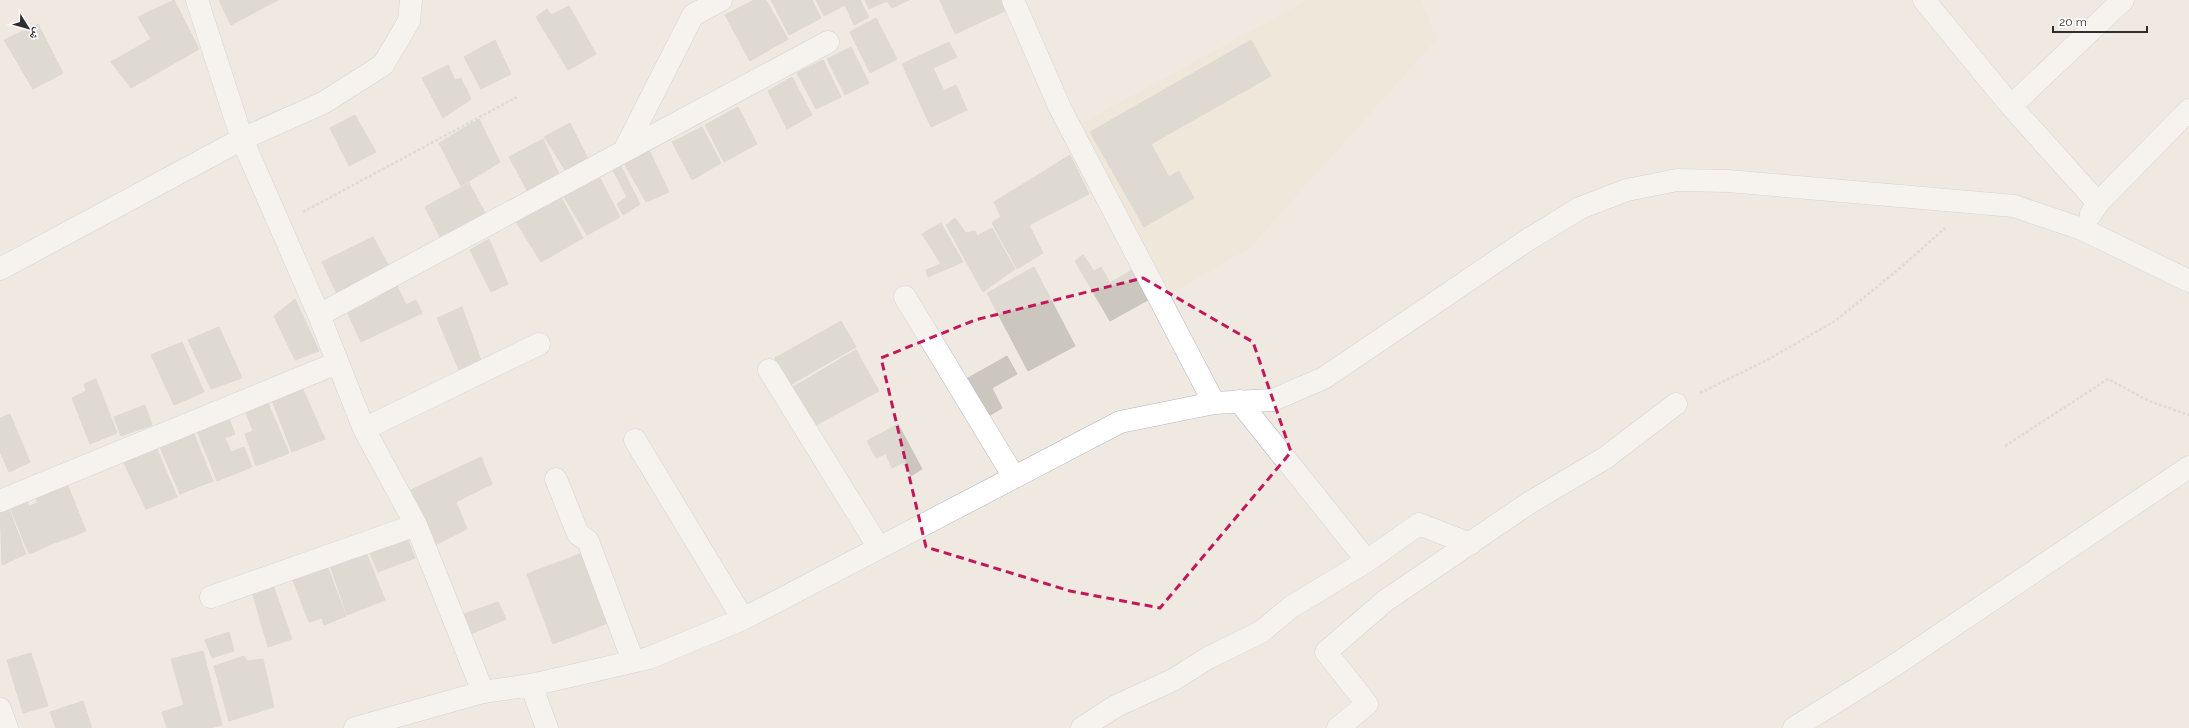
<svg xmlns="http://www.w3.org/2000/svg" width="2189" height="728" font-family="Raleway,'Noto Naskh Arabic',sans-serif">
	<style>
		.education { fill: #f0e6d1 }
		.building { fill: #cbc7bf; stroke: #cbc5ba }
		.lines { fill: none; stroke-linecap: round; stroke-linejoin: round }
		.minor-casing { stroke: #b4b7c1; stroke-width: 23 }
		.path { stroke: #c9c9c9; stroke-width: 2.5; stroke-dasharray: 3 2; stroke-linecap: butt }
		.minor { stroke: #fff; stroke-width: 22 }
		.marked { fill: none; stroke: #c2185b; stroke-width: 3; stroke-dasharray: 8 5; stroke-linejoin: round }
	</style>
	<rect width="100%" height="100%" fill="#efe9e1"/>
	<!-- education -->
	<path class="education" d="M1307,0H1421L1437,39L1250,248L1165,297L1074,127Z"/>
	<!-- building -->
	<path class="building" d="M174,0L199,49L131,88L111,62L151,39L138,17Z
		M219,0H278L231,25Z
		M754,0H766L788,39L750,61L725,15Z
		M771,0H812L821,18L789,35Z
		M816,0H860L869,17L854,25L845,5L824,16Z
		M865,0H909L892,8L887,1L869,9Z
		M940,0H1005L1009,9L955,34Z
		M569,6L596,54L568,70L536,17L547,9L551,15Z
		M876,18L897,59L870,73L850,32Z
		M38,24L63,73L33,89L4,40Z
		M495,40L511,74L481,89L464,57Z
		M1251,40L1271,76L1151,144L1169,177L1179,171L1194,198L1144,227L1090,132Z
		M949,42L957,57L933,68L944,91L956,85L967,110L931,127L902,64Z
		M851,47L869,83L845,95L827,59Z
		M823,60L841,97L816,109L797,73Z
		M448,65L455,80L461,78L471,99L443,118L422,78Z
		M792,77L812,115L787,129L768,91Z
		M738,107L757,144L724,162L705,125Z
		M355,115L376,152L349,166L330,128Z
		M479,119L500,162L461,186L439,143Z
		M570,123L589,161L567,173L544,137Z
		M702,127L721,163L692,180L672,142Z
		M543,139L559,174L527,190L509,157Z
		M649,150L669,192L646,202L624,163Z
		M1070,155L1089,194L1029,225L1043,253L1017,269L992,223L1001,217L994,202Z
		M621,166L640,204L623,215L617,204L627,197L613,170Z
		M600,178L620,217L587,235L564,197Z
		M469,183L490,222L444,245L425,207Z
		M561,197L583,238L541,262L516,222Z
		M955,218L966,233L975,231L977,236L992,228L1015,269L983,292L946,225Z
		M941,223L963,262L928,277L926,270L941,264L922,234Z
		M373,237L389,266L337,294L322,262Z
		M489,239L508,284L491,292L470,250Z
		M1083,255L1094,271L1101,267L1110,283L1132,270L1148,300L1110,321L1075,261Z
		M1034,267L1075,346L1028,371L987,293Z
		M395,281L406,305L416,300L422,313L361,342L344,305Z
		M295,299L319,351L295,360L274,316Z
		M462,307L481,360L459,370L437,318Z
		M841,321L856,347L790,385L775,358Z
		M219,327L242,378L211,389L188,340Z
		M182,342L204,392L174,405L151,355Z
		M856,350L879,391L816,425L793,387Z
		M1007,356L1017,374L992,388L1002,408L982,420L961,382Z
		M96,379L117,433L90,444L72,398L86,391L84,384Z
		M301,385L325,439L292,452L270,395Z
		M266,398L289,453L256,466L245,434L253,431L244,407Z
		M145,405L152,425L121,436L114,417Z
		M10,414L30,462L9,472L0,452V418Z
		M227,414L235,434L225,438L231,452L244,447L252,467L217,481L195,426Z
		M898,424L922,469L911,476L903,463L892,468L886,454L876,458L867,441Z
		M191,427L213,481L180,494L157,440Z
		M154,442L177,497L146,509L121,457Z
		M481,457L492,484L456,502L467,529L435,545L411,490Z
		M66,481L86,531L55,543L34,494Z
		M24,493L29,506L37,503L54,543L29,554L7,500Z
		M6,501L26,554L2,565L0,504Z
		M406,536L415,558L378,572L368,548Z
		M365,550L385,600L347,615L329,562Z
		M582,553L608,623L553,644L527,574Z
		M326,563L346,616L324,625L322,618L309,622L292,578Z
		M272,582L292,639L268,647L251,588Z
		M498,602L506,619L471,634L464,614Z
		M229,632L234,651L212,658L205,640Z
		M203,651L222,725L210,728H167L162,712L184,705L171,659Z
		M31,653L48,706L23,713L7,660Z
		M244,656L247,661L263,659L274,707L229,721L214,666Z
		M83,701L92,728H56L50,712Z"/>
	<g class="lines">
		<!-- minor casing -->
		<g class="minor-casing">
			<path id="minor" d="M197,0L242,139L319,315L364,429L416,525L483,692
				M1013,0L1060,108L1214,403
				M1924,0L2011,106L2098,203
				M2011,106L2123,0
				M624,151L693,15L721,0
				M2091,214L2098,203L2189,110
				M0,269L242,139L323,103L383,65L409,21L411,0
				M905,297L1014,477
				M319,315L828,42
				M769,370L879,548
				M1239,401L1367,561
				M364,429L539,344
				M635,440L743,619
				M556,479L578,534L588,541L633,661
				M0,501L337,363
				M211,597L416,525
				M531,685L547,728
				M0,709L7,728
				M355,728L483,692L531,685L649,658L743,619L1120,422L1214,403L1273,400L1324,378L1529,239L1580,208L1627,190L1677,180L1728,181L2014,206L2082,229L2189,281
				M1082,728L1116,706L1173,680L1208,658L1261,632L1291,607L1367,561L1419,524L1470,544
				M1338,728L1367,704L1326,652L1385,601L1529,503L1605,458L1676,404
				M1794,728L1895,665L2189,467"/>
		</g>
		<!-- path -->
		<path class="path" d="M303,212L517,97
			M1700,393L1769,359L1835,321L1899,269L1945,228
			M2005,446L2108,379L2149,401L2189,415"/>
		<!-- minor -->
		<use href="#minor" class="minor"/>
	</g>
	<!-- marked area -->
	<path d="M0 0H2189V728H0ZM1143,278L1253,342L1291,452L1160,608L1070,591L926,547L881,358L975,320Z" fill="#efe9e1" fill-opacity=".55" fill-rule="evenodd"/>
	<path class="marked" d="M1143,278L1253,342L1291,452L1160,608L1070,591L926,547L881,358L975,320Z"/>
	<!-- north arrow -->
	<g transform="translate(28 28) rotate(127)" stroke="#ffffff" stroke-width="3" paint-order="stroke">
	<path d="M0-3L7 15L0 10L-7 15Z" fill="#2e2e2e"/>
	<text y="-6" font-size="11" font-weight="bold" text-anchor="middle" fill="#2e2e2e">ش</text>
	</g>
	<!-- scale -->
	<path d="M2053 26v6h94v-6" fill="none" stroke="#2e2e2e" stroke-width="2"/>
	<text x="2059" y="26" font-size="12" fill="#2e2e2e" stroke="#ffffff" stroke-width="3" paint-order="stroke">20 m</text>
</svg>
